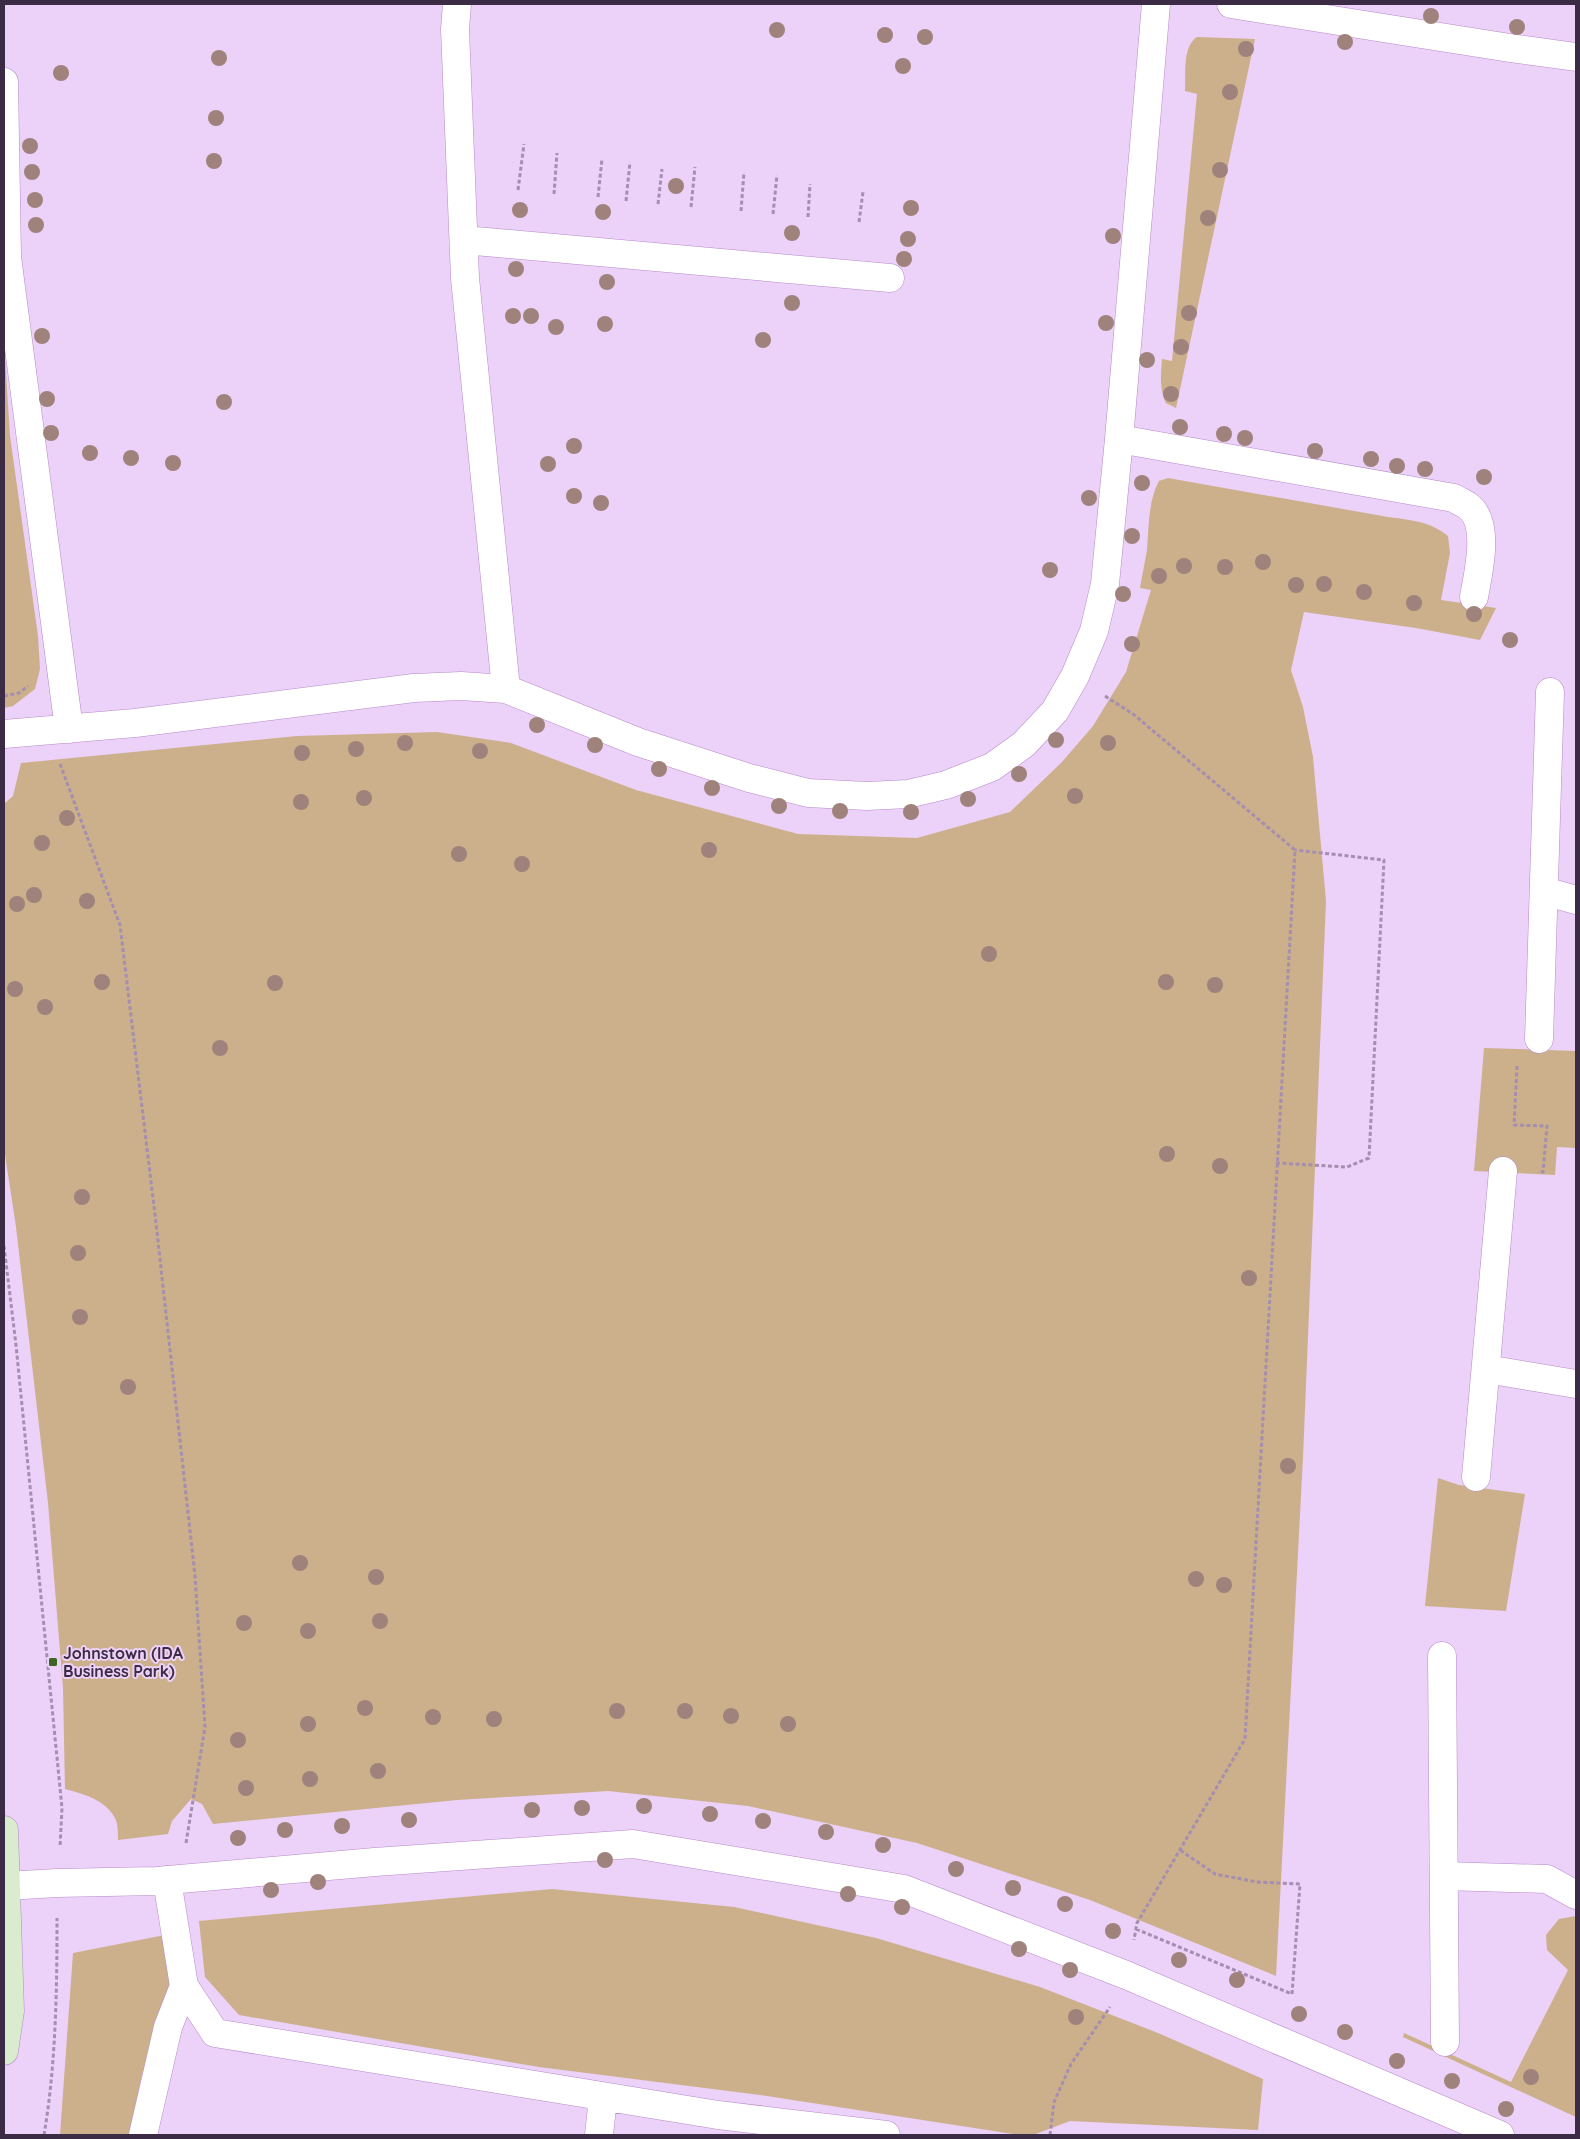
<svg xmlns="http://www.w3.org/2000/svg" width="1580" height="2139" font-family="Quicksand,sans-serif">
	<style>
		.green { fill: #cbb08b }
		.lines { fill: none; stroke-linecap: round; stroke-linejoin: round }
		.street-casing { stroke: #b68bc8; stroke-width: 29 }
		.secondary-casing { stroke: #b68bc8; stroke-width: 29 }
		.path { stroke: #a58eaf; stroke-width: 3; stroke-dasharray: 4 2.5; stroke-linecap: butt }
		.street { stroke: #fff; stroke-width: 28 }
		.secondary { stroke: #d9ecce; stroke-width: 28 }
		.tree { fill: #9e827b }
		.poi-dot { fill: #3c6622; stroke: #ecd1f8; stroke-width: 2 }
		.labels { text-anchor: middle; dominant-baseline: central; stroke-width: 4; stroke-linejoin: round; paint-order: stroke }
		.poi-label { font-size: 16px; font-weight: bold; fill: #3c2b44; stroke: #ecd1f8; text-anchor: start }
	</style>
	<rect width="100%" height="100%" fill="#ecd1f8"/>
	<!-- green -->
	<path class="green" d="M1197,37L1255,39L1176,408L1166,403C1159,389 1161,374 1162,359L1172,361L1197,94L1185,91C1186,75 1182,47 1197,37Z
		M4,342L10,436L38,636L40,669L35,689L13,706L4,708Z
		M1168,478L1388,517C1410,520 1430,521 1448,536L1450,553L1441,600L1496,608L1480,640L1416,628L1304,612L1291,670L1303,707L1313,757L1326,901L1303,1457L1276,1976L1090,1900L917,1843L748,1806L608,1791L457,1800L213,1824L202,1804L191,1799L172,1821L168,1834L118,1840C118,1834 118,1826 116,1820C107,1800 84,1794 65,1789L63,1688L48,1503L16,1227L4,1148V804L13,796L21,763L297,736L437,732L511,743L636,790L798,834L917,838L1010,812L1062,762L1093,726L1126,672L1151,590L1140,588C1142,575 1145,562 1147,550C1149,527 1148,501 1159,481Z
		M1484,1048L1576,1051V1148L1557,1147L1555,1175L1474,1171Z
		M1438,1478L1459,1485L1525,1494L1506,1611L1425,1606Z
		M552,1889L734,1907L876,1938L1040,1987L1158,2033L1263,2079L1258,2130L1070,2121L1033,2135H1019L760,2095L539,2067L239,2015L205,1977L199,1921Z
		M1576,1916V2117L1403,2037L1404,2033L1511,2082L1568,1970L1547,1950L1546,1935L1559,1919Z
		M165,1935L170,1990L142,2075L129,2135H60L73,1953Z"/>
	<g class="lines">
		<!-- street casing -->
		<g class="street-casing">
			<path id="street" d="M457,4L455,29L465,278L506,689
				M1231,4L1510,48L1576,57
				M4,82L7,257L69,729
				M464,240L890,278
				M1119,439L1454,498C1458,501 1464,503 1468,506C1491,523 1478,573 1474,597
				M4,734L135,723L414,688L461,686L506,689L638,742L749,778L808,793L867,796L908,794L946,785L992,767L1024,744L1055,711L1075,676L1094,631L1105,584L1119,439L1156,4
				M1544,891L1576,900
				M1539,1039L1550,692
				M1486,1369L1576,1384
				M1476,1477L1503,1171
				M1442,1656L1445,2042
				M1444,1876L1547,1879L1576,1895
				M167,1880L184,1986L215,2033L718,2115L886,2135
				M6,1886L57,1883L157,1881L375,1862L633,1844L904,1889L1126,1975L1500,2135
				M143,2135L168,2027L184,1986
				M599,2135L603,2098"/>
		</g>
		<!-- secondary casing -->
		<g class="secondary-casing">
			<path id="secondary" d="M4,1830L10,2011L4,2051"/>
		</g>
		<!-- path -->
		<path class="path" d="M518,190L524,144
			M554,194L557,153
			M598,197L602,159
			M626,201L630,162
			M658,204L662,169
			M691,207L695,167
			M741,211L744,172
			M773,214L777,175
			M808,217L810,184
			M859,222L863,192
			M4,696L19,693L28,686
			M1105,696L1133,714L1295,850L1245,1739L1137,1923L1134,1940
			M60,764L120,925L156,1223L195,1576L205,1727L186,1843
			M1517,1066L1514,1125L1547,1126L1543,1172H1538
			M1276,1163L1347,1167L1369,1158L1384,860L1295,850
			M4,1246L16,1345L62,1808L60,1847
			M1136,1929L1292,1994L1300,1884L1257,1882L1215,1874L1180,1850
			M44,2135C56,2064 57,1990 57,1918
			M1050,2135L1054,2102L1071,2064L1110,2007"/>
		<!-- street -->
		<use href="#street" class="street"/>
		<!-- secondary -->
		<use href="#secondary" class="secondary"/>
	</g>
	<!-- trees -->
	<g class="tree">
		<circle cx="1431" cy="16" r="8"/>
		<circle cx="1517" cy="27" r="8"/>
		<circle cx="777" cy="30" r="8"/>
		<circle cx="885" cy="35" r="8"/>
		<circle cx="925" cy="37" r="8"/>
		<circle cx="1345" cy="42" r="8"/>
		<circle cx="1246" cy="49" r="8"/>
		<circle cx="219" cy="58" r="8"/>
		<circle cx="903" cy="66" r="8"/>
		<circle cx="61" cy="73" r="8"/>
		<circle cx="1230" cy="92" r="8"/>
		<circle cx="216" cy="118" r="8"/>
		<circle cx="30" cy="146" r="8"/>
		<circle cx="214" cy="161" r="8"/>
		<circle cx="1220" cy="170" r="8"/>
		<circle cx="32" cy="172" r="8"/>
		<circle cx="676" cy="186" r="8"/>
		<circle cx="35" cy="200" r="8"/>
		<circle cx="911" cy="208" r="8"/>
		<circle cx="520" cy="210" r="8"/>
		<circle cx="603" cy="212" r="8"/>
		<circle cx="1208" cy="218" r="8"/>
		<circle cx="36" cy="225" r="8"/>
		<circle cx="792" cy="233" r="8"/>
		<circle cx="1113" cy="236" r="8"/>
		<circle cx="908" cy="239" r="8"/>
		<circle cx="904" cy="259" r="8"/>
		<circle cx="516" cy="269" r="8"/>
		<circle cx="607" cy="282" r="8"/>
		<circle cx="792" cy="303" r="8"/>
		<circle cx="1189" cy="313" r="8"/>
		<circle cx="513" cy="316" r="8"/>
		<circle cx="531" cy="316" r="8"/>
		<circle cx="1106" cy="323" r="8"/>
		<circle cx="605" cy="324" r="8"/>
		<circle cx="556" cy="327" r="8"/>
		<circle cx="42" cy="336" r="8"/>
		<circle cx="763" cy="340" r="8"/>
		<circle cx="1181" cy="347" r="8"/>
		<circle cx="1147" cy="360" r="8"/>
		<circle cx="1171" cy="394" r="8"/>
		<circle cx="47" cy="399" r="8"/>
		<circle cx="224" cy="402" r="8"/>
		<circle cx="1180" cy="427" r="8"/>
		<circle cx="51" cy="433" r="8"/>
		<circle cx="1224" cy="434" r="8"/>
		<circle cx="1245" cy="438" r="8"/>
		<circle cx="574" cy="446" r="8"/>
		<circle cx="1315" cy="451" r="8"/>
		<circle cx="90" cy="453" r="8"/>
		<circle cx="131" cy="458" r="8"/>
		<circle cx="1371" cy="459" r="8"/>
		<circle cx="173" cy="463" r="8"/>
		<circle cx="548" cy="464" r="8"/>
		<circle cx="1397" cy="466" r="8"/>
		<circle cx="1425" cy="469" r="8"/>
		<circle cx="1484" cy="477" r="8"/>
		<circle cx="1142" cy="483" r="8"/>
		<circle cx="574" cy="496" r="8"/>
		<circle cx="1089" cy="498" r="8"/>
		<circle cx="601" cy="503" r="8"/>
		<circle cx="1132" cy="536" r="8"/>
		<circle cx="1263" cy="562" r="8"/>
		<circle cx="1184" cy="566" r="8"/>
		<circle cx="1225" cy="567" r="8"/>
		<circle cx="1050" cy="570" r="8"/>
		<circle cx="1159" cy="576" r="8"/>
		<circle cx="1324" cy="584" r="8"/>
		<circle cx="1296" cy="585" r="8"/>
		<circle cx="1364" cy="592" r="8"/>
		<circle cx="1123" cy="594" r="8"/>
		<circle cx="1414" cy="603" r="8"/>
		<circle cx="1474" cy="614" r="8"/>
		<circle cx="1510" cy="640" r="8"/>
		<circle cx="1132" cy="644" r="8"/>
		<circle cx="537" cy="725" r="8"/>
		<circle cx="1056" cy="740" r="8"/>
		<circle cx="405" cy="743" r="8"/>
		<circle cx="1108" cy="743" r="8"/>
		<circle cx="595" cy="745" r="8"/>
		<circle cx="356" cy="749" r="8"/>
		<circle cx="480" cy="751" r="8"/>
		<circle cx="302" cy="753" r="8"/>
		<circle cx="659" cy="769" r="8"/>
		<circle cx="1019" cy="774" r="8"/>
		<circle cx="712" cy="788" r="8"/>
		<circle cx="1075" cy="796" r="8"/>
		<circle cx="364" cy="798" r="8"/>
		<circle cx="968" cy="799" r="8"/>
		<circle cx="301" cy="802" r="8"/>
		<circle cx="779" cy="806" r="8"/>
		<circle cx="840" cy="811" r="8"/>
		<circle cx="911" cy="812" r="8"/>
		<circle cx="67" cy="818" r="8"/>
		<circle cx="42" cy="843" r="8"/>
		<circle cx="709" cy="850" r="8"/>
		<circle cx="459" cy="854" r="8"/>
		<circle cx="522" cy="864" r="8"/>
		<circle cx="34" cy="895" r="8"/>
		<circle cx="87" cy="901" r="8"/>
		<circle cx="17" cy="904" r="8"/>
		<circle cx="989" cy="954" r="8"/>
		<circle cx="102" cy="982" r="8"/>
		<circle cx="1166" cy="982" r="8"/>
		<circle cx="275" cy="983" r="8"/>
		<circle cx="1215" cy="985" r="8"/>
		<circle cx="15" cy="989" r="8"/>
		<circle cx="45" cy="1007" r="8"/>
		<circle cx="220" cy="1048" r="8"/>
		<circle cx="1167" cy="1154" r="8"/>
		<circle cx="1220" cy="1166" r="8"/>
		<circle cx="82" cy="1197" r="8"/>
		<circle cx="78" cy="1253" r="8"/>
		<circle cx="1249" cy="1278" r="8"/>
		<circle cx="80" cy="1317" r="8"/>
		<circle cx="128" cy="1387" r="8"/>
		<circle cx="1288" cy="1466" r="8"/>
		<circle cx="300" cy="1563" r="8"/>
		<circle cx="376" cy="1577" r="8"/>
		<circle cx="1196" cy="1579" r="8"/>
		<circle cx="1224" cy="1585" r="8"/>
		<circle cx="380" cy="1621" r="8"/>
		<circle cx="244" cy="1623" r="8"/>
		<circle cx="308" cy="1631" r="8"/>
		<circle cx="365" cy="1708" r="8"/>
		<circle cx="617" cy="1711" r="8"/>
		<circle cx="685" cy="1711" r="8"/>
		<circle cx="731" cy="1716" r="8"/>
		<circle cx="433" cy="1717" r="8"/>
		<circle cx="494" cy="1719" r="8"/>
		<circle cx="308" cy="1724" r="8"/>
		<circle cx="788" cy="1724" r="8"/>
		<circle cx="238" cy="1740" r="8"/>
		<circle cx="378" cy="1771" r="8"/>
		<circle cx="310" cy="1779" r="8"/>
		<circle cx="246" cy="1788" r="8"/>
		<circle cx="644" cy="1806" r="8"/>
		<circle cx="582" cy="1808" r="8"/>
		<circle cx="532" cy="1810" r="8"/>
		<circle cx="710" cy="1814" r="8"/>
		<circle cx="409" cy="1820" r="8"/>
		<circle cx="763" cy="1821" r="8"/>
		<circle cx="342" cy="1826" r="8"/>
		<circle cx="285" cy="1830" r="8"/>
		<circle cx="826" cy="1832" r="8"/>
		<circle cx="238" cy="1838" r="8"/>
		<circle cx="883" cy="1845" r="8"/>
		<circle cx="605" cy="1860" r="8"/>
		<circle cx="956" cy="1869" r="8"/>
		<circle cx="318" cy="1882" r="8"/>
		<circle cx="1013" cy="1888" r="8"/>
		<circle cx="271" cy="1890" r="8"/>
		<circle cx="848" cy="1894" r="8"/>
		<circle cx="1065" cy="1904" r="8"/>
		<circle cx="902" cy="1907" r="8"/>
		<circle cx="1113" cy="1931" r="8"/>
		<circle cx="1019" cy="1949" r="8"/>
		<circle cx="1179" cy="1960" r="8"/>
		<circle cx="1070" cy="1970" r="8"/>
		<circle cx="1237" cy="1980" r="8"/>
		<circle cx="1299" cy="2014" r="8"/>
		<circle cx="1076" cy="2017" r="8"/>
		<circle cx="1345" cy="2032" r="8"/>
		<circle cx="1397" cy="2061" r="8"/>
		<circle cx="1531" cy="2077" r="8"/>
		<circle cx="1452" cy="2081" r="8"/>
		<circle cx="1506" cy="2109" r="8"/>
	</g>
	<!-- markers -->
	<rect class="poi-dot" x="48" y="1657" width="10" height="10" rx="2.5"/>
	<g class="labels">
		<!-- poi labels -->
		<g class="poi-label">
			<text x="63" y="1653">Johnstown (IDA<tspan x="63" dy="18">Business Park)</tspan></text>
		</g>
	</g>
	<!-- border -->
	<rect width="1580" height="2139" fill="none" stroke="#3c2b44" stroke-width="10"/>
</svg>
